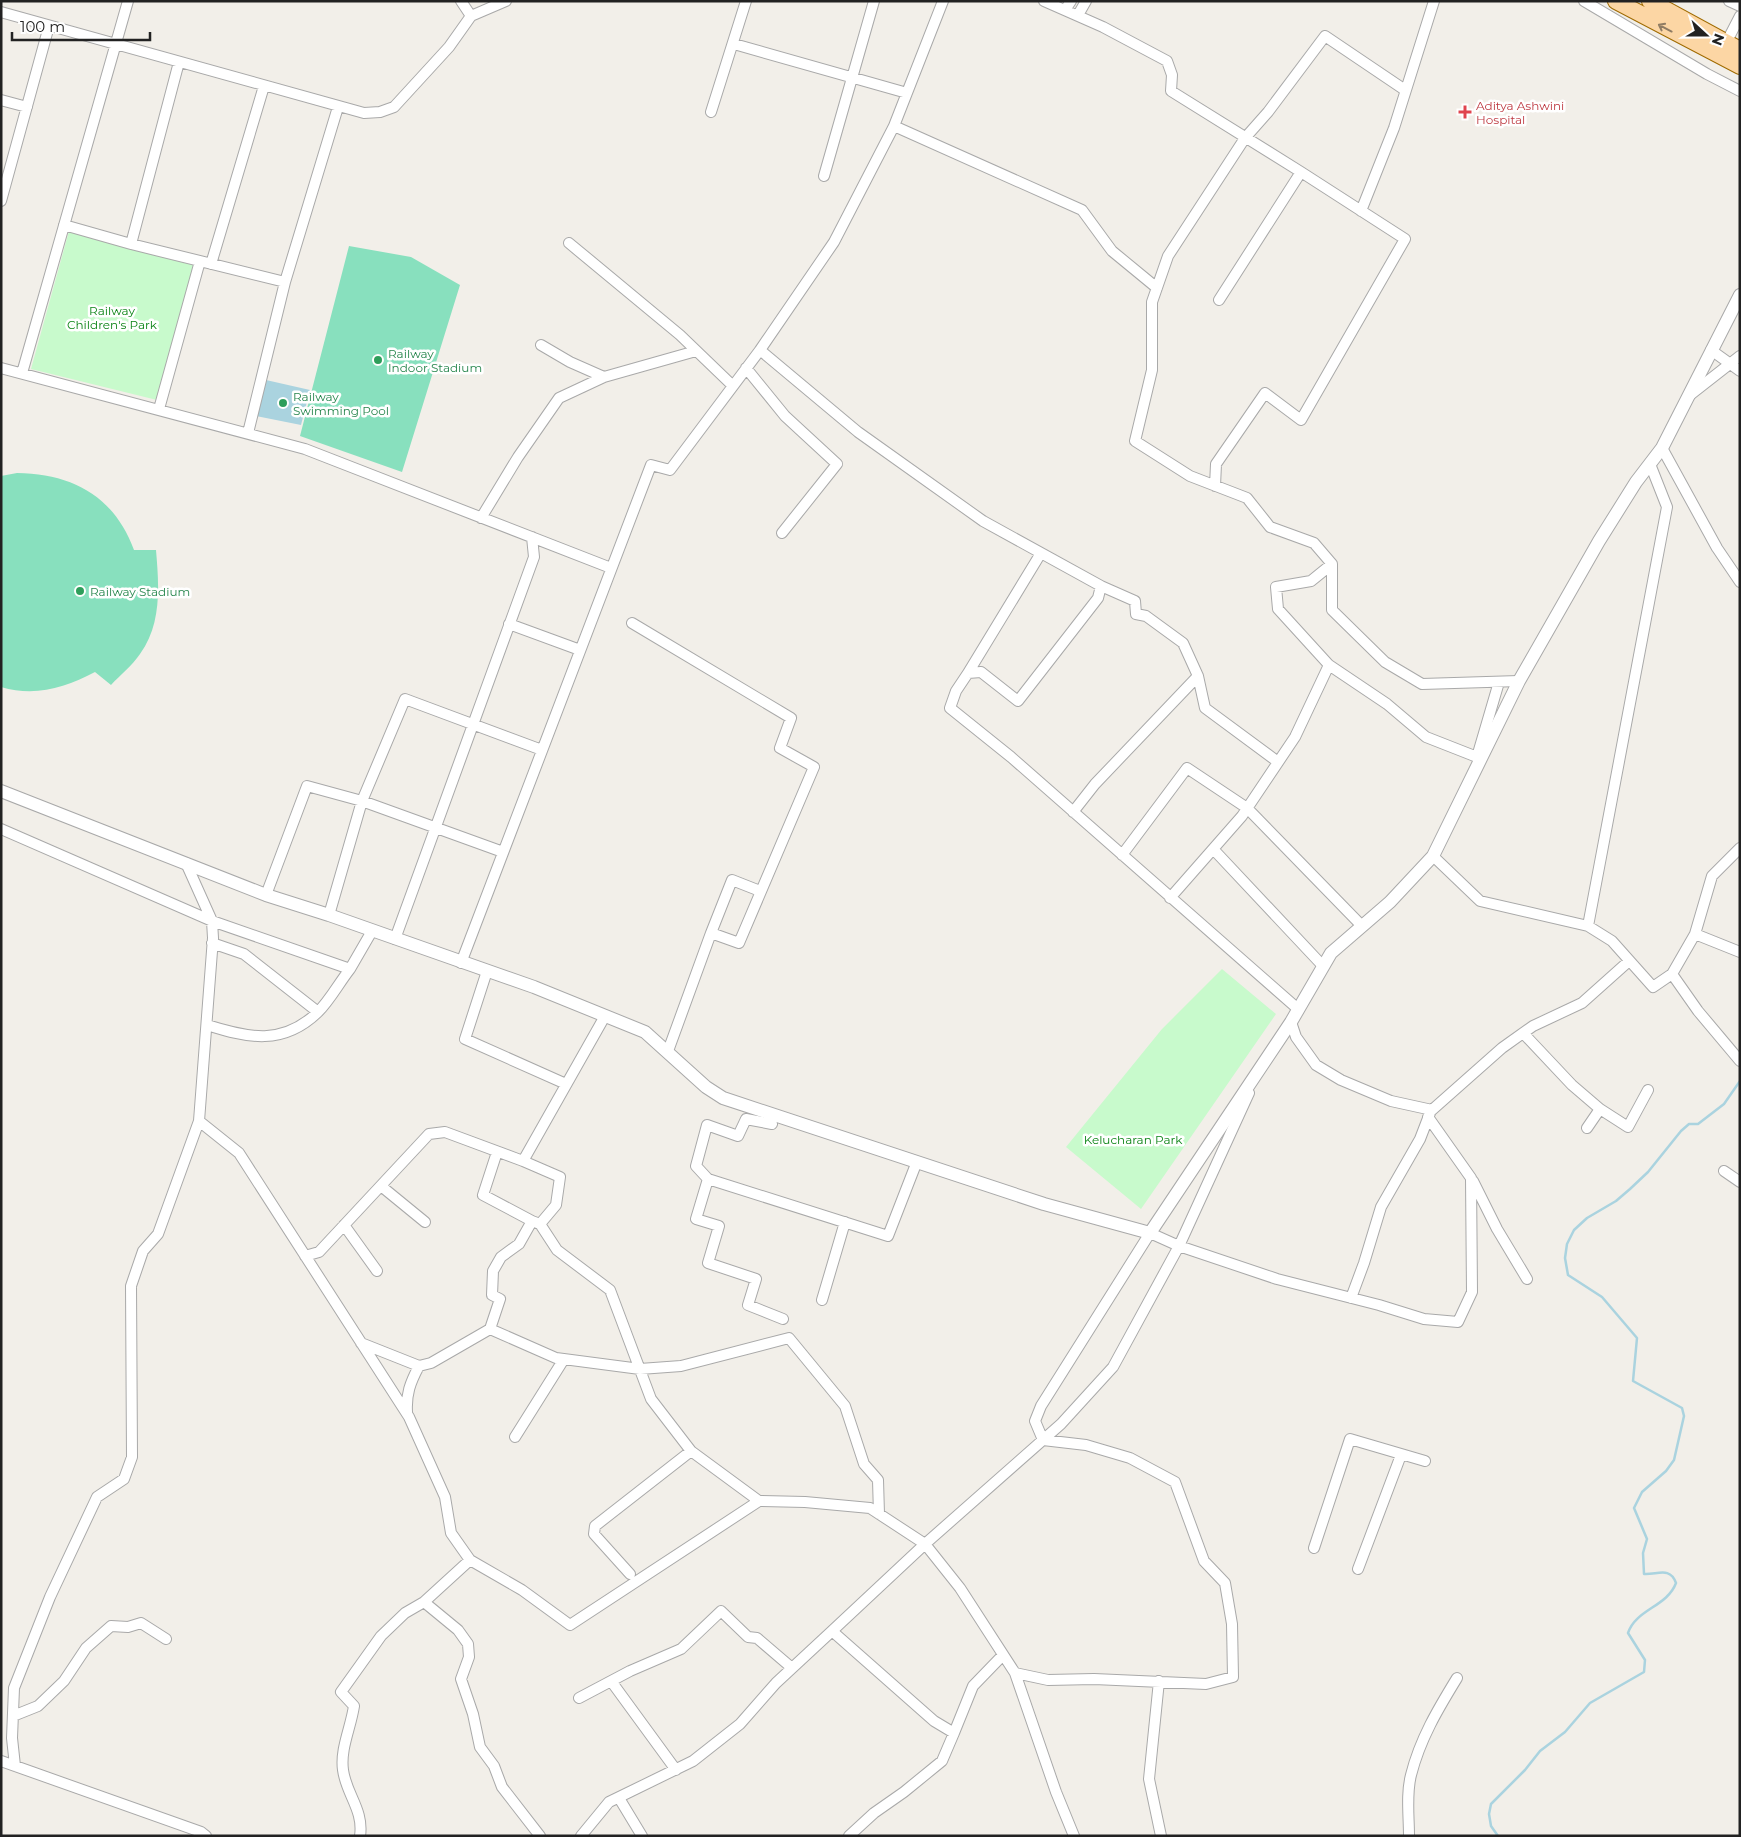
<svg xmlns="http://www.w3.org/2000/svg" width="1741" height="1837" font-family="Montserrat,sans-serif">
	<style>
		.park { fill: #c8facc }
		.pitch { fill: #88e0be }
		.water { fill: #aad3df }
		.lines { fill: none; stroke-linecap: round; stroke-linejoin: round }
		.stream { stroke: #aad3df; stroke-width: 2.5 }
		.minor-casing { stroke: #a9a9a9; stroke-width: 12 }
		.tertiary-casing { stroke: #a9a9a9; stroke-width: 14 }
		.primary-casing { stroke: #a06b00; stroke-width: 18 }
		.minor { stroke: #fff; stroke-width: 10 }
		.tertiary { stroke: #fff; stroke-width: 12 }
		.primary { stroke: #fcd6a4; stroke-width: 16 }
		.oneway { stroke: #8f7c63 }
		.health-dot { fill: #e0444e; stroke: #fff; stroke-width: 2 }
		.leisure-dot { fill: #2e9e5b; stroke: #fff; stroke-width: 2 }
		.labels { text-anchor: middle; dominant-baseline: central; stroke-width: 5; stroke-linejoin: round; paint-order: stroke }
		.health-label { font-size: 12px; fill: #be3a42; stroke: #fff; text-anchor: start }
		.park-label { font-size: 12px; fill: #0c8416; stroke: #fff }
		.leisure-label { font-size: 12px; fill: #27864d; stroke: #fff; text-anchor: start }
	</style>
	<rect width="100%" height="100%" fill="#f2efe9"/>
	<!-- park -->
	<path class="park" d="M69,231L194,264L157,400L31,369Z
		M1222,969L1276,1014L1141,1209L1066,1147L1162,1029Z"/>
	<!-- pitch -->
	<path class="pitch" d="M349,246L411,257L460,285L402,472L300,436Z
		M17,473C73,474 114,496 134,550H156C159,585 162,624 140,654C132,666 120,675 111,685L95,672C65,688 35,697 1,687V476Z"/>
	<!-- water -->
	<path class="water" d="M266,380L310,390L301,425L256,416Z"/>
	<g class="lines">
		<!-- stream -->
		<path class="stream" d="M1498,1836L1491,1826L1489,1814L1491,1804L1525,1770L1540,1751L1565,1732L1590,1703L1644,1672L1645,1660L1628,1633C1636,1609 1667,1607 1676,1583C1670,1566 1657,1575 1644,1574L1643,1553L1647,1539L1634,1508L1642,1492L1666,1471L1674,1460L1684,1416L1682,1408L1633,1381L1637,1338L1602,1297L1568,1275L1565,1258L1567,1244L1574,1230L1587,1218L1616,1201L1630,1189L1648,1172L1681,1131L1689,1124H1698L1724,1104L1740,1081"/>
		<!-- minor casing -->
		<g class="minor-casing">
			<path id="minor" d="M461,1L471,16
				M1044,1L1103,27L1167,61L1172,75L1171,91L1301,172L1405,239L1301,420L1265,393L1216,464L1215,486
				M1584,1L1707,74L1740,91
				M1729,1L1740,6
				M1065,10L1071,1
				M1,12L364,113L380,112L394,107L449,47L471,16L506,1
				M1078,15L1086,1
				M1726,43L1740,16
				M734,44L907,93
				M1405,90L1325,36L1268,112L1245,138L1168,256L1152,302V370L1135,441L1190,476L1247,498L1270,527L1314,543L1332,564V610L1385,662L1422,684L1519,681
				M1,100L27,107
				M711,112L746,1
				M894,126L943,1
				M824,176L874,1
				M1,201L49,26
				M1361,211L1394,128L1434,1
				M64,225L131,244L285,282
				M569,243L680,335L733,386
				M131,244L179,62
				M211,264L264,86
				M1157,288L1112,251L1082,210L894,126L834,242L760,350L858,432L983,521L1101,586L1098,598L1018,701L981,672L968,673L956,691L950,708L1011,757L1298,1009
				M1219,300L1301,172
				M541,345L570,362L604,377L696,351
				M1711,350L1740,371
				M1,368L305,449L611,568
				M746,368L785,416L837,464L782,533
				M22,373L128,1
				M1690,395L1740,356
				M159,409L200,261
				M248,433L285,282L338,107
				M1662,448L1717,548L1740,582
				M481,518L518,457L559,398L604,377
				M1332,564L1311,581L1276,587L1278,609L1329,665L1387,704L1426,737L1477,757L1499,682
				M1101,586L1135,601L1136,614L1146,616L1183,643L1198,676L1205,708L1278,762
				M632,623L791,718L780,748L814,767L739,943L711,933L668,1051
				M509,624L580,650
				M968,673L1041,553
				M1073,812L1095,784L1198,676
				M1,829L212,921L350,969L372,931
				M1214,850L1323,966
				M1122,855L1187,768L1247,808L1362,926
				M1433,856L1480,901L1588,926L1612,941L1653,987L1672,974L1695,934L1740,952
				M186,863L212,921L213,938L199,1121L239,1153L409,1417L445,1497L451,1533L470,1560L522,1590L570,1625L759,1501L805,1502L870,1508L925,1544L960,1588L1015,1673L1056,1792L1074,1836
				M266,895L307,786L362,801L503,852
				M1170,898L1242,816L1295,737L1329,665
				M329,915L362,801L405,699L542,750
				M1588,926L1667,507L1650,464
				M711,933L732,880L760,891
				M1695,934L1712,876L1740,848
				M395,939L534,557L532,537
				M212,943L244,954L318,1012
				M461,963L651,465L670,470L760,350
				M487,971L465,1039L566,1084
				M1672,974L1698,1011L1740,1061
				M1291,1022L1296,1037L1316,1065L1341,1080L1391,1101L1432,1110L1502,1048L1533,1026L1582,1003L1629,961
				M207,1025C248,1038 283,1046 318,1012C330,1000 339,983 350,969
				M1523,1033L1572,1085L1600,1109L1587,1128
				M1600,1109L1628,1127L1648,1090
				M772,1124L746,1119L738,1136L707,1125L696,1166L708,1179L888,1236L916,1164
				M497,1152L483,1195L532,1221
				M523,1161L560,1177L556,1205L540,1224L557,1250L610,1290L651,1399L691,1451L759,1501
				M1724,1171L1740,1182
				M708,1179L696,1219L719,1226L708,1263L756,1279L748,1305L783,1319
				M1473,1181L1497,1229L1527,1279
				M381,1186L425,1222
				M540,1224L532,1221L519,1244L501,1257L493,1271L492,1295L500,1299L490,1329L556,1358L640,1369L681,1366L789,1338L845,1406L864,1464L878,1480L879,1514
				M344,1225L377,1271
				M305,1256L319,1252L429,1134L445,1132L523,1161L605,1016
				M1351,1298L1364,1263L1381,1207L1420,1139L1430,1113
				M822,1300L845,1222
				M361,1343L419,1366L431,1363L490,1329
				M407,1412C406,1394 410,1383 419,1366
				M515,1437L564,1359
				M1043,1440L1035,1421L1041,1406L1150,1233L1179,1246L1277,1279L1379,1305L1424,1319L1458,1322L1472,1292L1471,1178L1428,1117
				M1314,1548L1350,1439L1425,1461
				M1358,1569L1401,1455
				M630,1574L594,1534L595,1526L691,1451
				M424,1602L470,1560
				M1015,1673L1048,1680L1094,1679L1206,1684L1233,1677L1232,1624L1225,1583L1204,1561L1175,1482L1130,1458L1086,1445L1043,1440
				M611,1681L676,1770
				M1159,1681L1149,1779L1161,1836
				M579,1698L630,1671L681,1649L721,1611L748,1637L757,1638L792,1668
				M13,1716L38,1706L64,1681L86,1648L111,1626L128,1627L141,1623L166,1639
				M954,1733L973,1686L1003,1655
				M1,1761L201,1832L206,1836
				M15,1766L12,1738L14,1688L50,1597L97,1497L124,1479L132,1457L131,1286L143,1251L158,1234L199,1121
				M619,1798L642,1836
				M360,1836C364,1810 346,1794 343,1770C340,1749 351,1727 354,1706L341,1692L381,1636L405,1613L424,1602L458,1630L468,1644L469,1657L461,1679L473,1714L480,1747L494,1766L502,1787L540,1836
				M581,1836L609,1802L693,1761L740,1724L776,1683L832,1631
				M849,1836L874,1813L904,1792L942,1761L954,1733L934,1721L832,1631L925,1544L1061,1424L1113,1367L1179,1246L1249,1093
				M1409,1836C1409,1816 1406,1794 1411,1775C1420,1739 1438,1709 1457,1678"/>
		</g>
		<!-- tertiary casing -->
		<g class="tertiary-casing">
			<path id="tertiary" d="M1,791L266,895L329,915L534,987L645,1032L706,1087L723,1098L1044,1204L1150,1233L1291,1022L1331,953L1390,902L1433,856L1519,681L1599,541L1636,482L1662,448L1740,295"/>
		</g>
		<!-- primary casing -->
		<g class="primary-casing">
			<path id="primary" d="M1616,1L1740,66
				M1650,1L1740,50"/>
		</g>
		<!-- minor -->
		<use href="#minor" class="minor"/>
		<!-- tertiary -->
		<use href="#tertiary" class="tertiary"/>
		<!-- primary -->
		<use href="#primary" class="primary"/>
	</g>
	<!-- one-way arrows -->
	<defs><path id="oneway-shaft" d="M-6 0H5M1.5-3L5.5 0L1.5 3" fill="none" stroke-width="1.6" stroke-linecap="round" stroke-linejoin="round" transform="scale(1.25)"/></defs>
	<use class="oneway" href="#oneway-shaft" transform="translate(1665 28) rotate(-152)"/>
	<!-- markers -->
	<path class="health-dot" d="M1462.5 104.5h5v5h5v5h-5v5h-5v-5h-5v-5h5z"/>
	<g class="leisure-dot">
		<circle cx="378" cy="360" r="5"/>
		<circle cx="283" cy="403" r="5"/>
		<circle cx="80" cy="591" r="5"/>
	</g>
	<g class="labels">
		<!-- health labels -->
		<g class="health-label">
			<text x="1476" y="105">Aditya Ashwini<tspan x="1476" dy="14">Hospital</tspan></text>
		</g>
		<!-- park labels -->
		<g class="park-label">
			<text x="112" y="310">Railway<tspan x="112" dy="14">Children's Park</tspan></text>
			<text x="1133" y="1139">Kelucharan Park</text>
		</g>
		<!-- leisure labels -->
		<g class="leisure-label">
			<text x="388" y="353">Railway<tspan x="388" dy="14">Indoor Stadium</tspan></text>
			<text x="293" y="396">Railway<tspan x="293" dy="14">Swimming Pool</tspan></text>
			<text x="90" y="591">Railway Stadium</text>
		</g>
	</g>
	<!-- border -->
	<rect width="1741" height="1837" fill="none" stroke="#222222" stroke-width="5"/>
	<!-- north arrow -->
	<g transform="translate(1706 35) rotate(111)" stroke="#ffffff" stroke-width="4" paint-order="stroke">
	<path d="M0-4L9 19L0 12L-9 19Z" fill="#222222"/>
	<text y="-8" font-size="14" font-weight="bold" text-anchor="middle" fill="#222222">N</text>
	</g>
	<!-- scale -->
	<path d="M12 32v8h138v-8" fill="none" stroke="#222222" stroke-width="2.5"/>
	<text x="20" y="32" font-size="15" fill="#222222" stroke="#ffffff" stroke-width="4" paint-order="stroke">100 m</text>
</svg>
